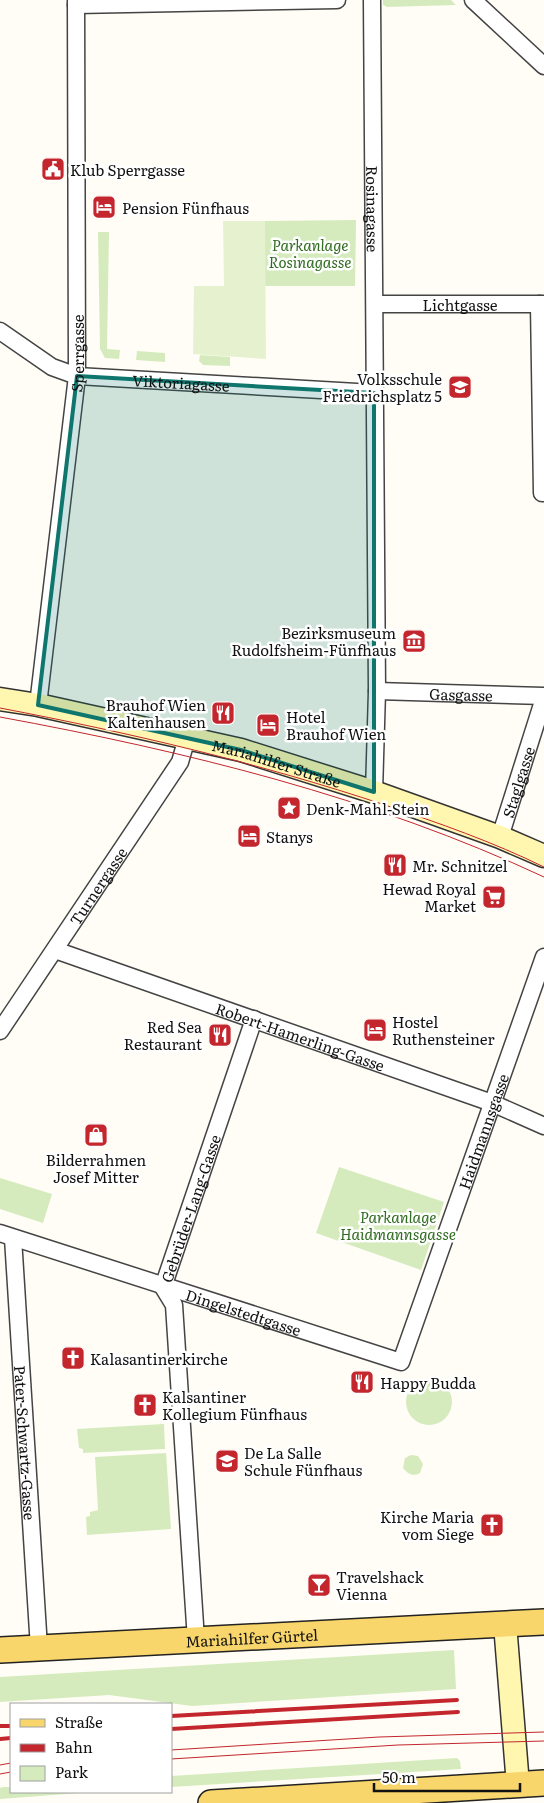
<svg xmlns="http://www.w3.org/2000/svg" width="544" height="1803" font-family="Literata,serif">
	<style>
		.green { fill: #d5ebbd }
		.pitch { fill: #e6f2cf }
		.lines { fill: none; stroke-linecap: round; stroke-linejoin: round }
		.street-casing { stroke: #444; stroke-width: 19 }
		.secondary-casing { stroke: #333; stroke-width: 25 }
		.primary-casing { stroke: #222; stroke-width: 28 }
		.street { stroke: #fff; stroke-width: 16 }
		.secondary { stroke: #fff6b0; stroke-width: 22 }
		.primary { stroke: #f9d66b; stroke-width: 25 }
		.tram { stroke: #c4262e; stroke-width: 1 }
		.rail { stroke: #c4262e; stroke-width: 4 }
		.marked { fill: #0f766e; fill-opacity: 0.2; stroke: #0f766e; stroke-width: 4; stroke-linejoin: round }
		.labels { text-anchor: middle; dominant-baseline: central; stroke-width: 5; stroke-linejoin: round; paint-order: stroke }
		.poi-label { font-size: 15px; fill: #111; stroke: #fff; text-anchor: start }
		.street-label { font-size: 15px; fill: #111; stroke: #fff }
		.park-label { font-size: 15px; font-style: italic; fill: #2f6b1f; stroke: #fff }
	</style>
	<rect width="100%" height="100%" fill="#fffdf5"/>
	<!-- green -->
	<path class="green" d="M383,0H451L456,5L387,7L383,5Z
		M356,220L355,286H265V221Z
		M98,232H109L107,349L120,350L119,359L105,358L100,349Z
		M137,351L165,353V362L136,360Z
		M200,355L230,357V366L203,365L199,361Z
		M339,1167L444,1202L421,1270L316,1233Z
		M0,1178L52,1194L43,1223L0,1209Z
		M406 1402a23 23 0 1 1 46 0a23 23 0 1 1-46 0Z
		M164,1424L165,1449L83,1453V1449L79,1448L77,1429Z
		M166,1453L171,1529L87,1535L86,1517L90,1516V1512L98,1510L95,1457Z
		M411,1455L418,1456L423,1464L420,1473C413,1477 408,1474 403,1468L405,1458Z
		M454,1650L456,1689L192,1706L109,1695L0,1702V1677Z
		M457,1758L460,1761L461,1769L171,1787V1776Z
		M3,1787H11V1792H93L0,1799V1788Z"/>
	<!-- pitch -->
	<path class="pitch" d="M223,221H265L266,359L193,354L194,286H224Z"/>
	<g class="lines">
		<!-- street casing -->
		<g class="street-casing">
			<g id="street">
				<path id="s1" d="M372,0L377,691L374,792"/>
				<path d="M473,0L544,66"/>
				<path d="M76,5L337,0"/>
				<path id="s2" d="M375,304H544"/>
				<path d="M539,304L542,493H544"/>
				<path id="s3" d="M0,331L52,367L77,376L374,393"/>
				<path id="s4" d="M377,691L544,696"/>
				<path id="s5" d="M38,705L77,376L76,0"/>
				<path id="s6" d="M500,837L544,698"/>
				<path id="s7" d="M55,950L492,1103L544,1126"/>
				<path id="s8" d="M0,1031L180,762L187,738"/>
				<path id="s9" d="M0,1233L401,1362L544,957"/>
				<path id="s10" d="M13,1238L39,1648"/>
				<path id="s11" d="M196,1640L174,1305L163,1287L254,1019"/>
			</g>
		</g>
		<!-- secondary casing -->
		<g class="secondary-casing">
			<g id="secondary">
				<path id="s12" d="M0,699L38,705L241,750L374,792L500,837L544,856"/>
				<path d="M505,1624L518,1785"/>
			</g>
		</g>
		<!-- primary casing -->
		<g class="primary-casing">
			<g id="primary">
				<path id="s13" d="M0,1650L544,1622"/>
				<path d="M211,1803L544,1783"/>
			</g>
		</g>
		<!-- street -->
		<use href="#street" class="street"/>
		<!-- secondary -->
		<use href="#secondary" class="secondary"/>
		<!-- primary -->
		<use href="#primary" class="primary"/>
		<!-- tram -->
		<path class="tram" d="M0,708C131,733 259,763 385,805C439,823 493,842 544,867
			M0,717C185,751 373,797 544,877
			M171,1750L379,1737L544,1732
			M171,1759L398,1745L544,1741
			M0,1765L11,1763
			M0,1774L11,1772"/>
		<!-- rail -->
		<path class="rail" d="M171,1716L457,1700
			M0,1726H11
			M171,1729L458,1712
			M0,1739L11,1738"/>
	</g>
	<!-- marked area -->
	<path class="marked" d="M77,376L374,393V792L241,750L38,705Z"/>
	<!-- icons -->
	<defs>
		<g id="civic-square" transform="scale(1.25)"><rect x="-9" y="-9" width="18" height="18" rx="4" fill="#c4262e" stroke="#fff"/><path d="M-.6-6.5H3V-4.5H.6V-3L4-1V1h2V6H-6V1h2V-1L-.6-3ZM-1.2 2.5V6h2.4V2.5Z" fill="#fff"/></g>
		<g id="hotel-square" transform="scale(1.25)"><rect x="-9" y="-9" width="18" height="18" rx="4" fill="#c4262e" stroke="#fff"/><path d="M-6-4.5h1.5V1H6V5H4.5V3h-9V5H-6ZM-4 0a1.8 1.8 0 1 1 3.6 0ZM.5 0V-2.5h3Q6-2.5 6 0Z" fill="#fff"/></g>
		<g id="school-square" transform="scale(1.25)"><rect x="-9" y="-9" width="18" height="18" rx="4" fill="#c4262e" stroke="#fff"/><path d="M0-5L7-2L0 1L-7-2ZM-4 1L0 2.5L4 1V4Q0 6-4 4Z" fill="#fff"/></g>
		<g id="museum-square" transform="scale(1.25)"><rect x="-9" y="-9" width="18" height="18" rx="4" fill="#c4262e" stroke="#fff"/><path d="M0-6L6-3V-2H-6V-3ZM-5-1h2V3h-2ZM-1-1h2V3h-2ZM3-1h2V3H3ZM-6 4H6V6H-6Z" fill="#fff"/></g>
		<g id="restaurant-square" transform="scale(1.25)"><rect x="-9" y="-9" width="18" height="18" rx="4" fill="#c4262e" stroke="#fff"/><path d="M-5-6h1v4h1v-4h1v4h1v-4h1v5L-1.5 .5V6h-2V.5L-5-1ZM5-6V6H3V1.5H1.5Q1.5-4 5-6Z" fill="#fff"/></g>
		<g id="sight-square" transform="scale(1.25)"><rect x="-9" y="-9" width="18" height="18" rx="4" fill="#c4262e" stroke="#fff"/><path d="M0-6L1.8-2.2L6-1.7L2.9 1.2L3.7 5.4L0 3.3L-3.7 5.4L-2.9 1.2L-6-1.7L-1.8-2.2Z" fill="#fff"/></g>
		<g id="supermarket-square" transform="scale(1.25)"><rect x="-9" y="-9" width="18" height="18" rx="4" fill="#c4262e" stroke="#fff"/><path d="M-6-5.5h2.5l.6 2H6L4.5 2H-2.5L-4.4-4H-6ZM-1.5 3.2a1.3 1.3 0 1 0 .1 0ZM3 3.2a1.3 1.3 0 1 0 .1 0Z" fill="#fff"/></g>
		<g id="shop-square" transform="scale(1.25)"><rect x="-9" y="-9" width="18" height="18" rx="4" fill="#c4262e" stroke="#fff"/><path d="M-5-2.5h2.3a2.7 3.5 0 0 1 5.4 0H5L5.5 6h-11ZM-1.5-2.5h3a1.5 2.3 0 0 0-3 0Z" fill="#fff"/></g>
		<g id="church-square" transform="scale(1.25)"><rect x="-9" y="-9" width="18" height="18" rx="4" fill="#c4262e" stroke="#fff"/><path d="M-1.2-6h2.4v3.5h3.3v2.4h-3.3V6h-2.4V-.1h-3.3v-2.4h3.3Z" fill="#fff"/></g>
		<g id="bar-square" transform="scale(1.25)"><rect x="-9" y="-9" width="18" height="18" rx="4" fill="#c4262e" stroke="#fff"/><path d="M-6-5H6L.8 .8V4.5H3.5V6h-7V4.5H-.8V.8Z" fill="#fff"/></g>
	</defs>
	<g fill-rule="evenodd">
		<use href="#civic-square" x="53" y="169"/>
		<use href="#hotel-square" x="104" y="207"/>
		<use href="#school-square" x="460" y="387"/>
		<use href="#museum-square" x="414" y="641"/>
		<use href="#restaurant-square" x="223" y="713"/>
		<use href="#hotel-square" x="268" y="725"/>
		<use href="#sight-square" x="289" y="808"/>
		<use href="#hotel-square" x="249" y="836"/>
		<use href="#restaurant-square" x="395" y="865"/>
		<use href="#supermarket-square" x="494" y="897"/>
		<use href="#hotel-square" x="375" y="1030"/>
		<use href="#restaurant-square" x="220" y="1035"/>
		<use href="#shop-square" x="96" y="1135"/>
		<use href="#church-square" x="73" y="1358"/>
		<use href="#restaurant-square" x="362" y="1382"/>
		<use href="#church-square" x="145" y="1405"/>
		<use href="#school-square" x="227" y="1461"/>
		<use href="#church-square" x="492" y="1525"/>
		<use href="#bar-square" x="319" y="1585"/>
	</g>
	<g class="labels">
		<!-- poi labels -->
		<g class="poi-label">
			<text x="70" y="169">Klub Sperrgasse</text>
			<text x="122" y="207">Pension Fünfhaus</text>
			<text x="442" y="378" text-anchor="end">Volksschule<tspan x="442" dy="17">Friedrichsplatz 5</tspan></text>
			<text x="396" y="632" text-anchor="end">Bezirksmuseum<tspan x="396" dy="17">Rudolfsheim-Fünfhaus</tspan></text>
			<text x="206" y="704" text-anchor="end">Brauhof Wien<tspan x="206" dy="17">Kaltenhausen</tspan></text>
			<text x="286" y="716">Hotel<tspan x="286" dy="17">Brauhof Wien</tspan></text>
			<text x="306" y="808">Denk-Mahl-Stein</text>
			<text x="266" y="836">Stanys</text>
			<text x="412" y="865">Mr. Schnitzel</text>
			<text x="476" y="888" text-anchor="end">Hewad Royal<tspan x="476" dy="17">Market</tspan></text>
			<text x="392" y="1021">Hostel<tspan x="392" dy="17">Ruthensteiner</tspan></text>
			<text x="202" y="1026" text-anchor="end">Red Sea<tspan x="202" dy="17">Restaurant</tspan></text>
			<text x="96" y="1159" text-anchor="middle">Bilderrahmen<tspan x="96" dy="17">Josef Mitter</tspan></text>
			<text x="90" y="1358">Kalasantinerkirche</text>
			<text x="380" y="1382">Happy Budda</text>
			<text x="162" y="1396">Kalsantiner<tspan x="162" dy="17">Kollegium Fünfhaus</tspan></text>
			<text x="244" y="1452">De La Salle<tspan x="244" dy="17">Schule Fünfhaus</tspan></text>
			<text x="474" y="1516" text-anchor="end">Kirche Maria<tspan x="474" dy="17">vom Siege</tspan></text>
			<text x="336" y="1576">Travelshack<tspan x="336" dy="17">Vienna</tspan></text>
		</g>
		<!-- street labels -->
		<g class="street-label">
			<text stroke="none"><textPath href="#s1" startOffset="209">Rosinagasse</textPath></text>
			<text stroke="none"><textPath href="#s2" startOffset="85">Lichtgasse</textPath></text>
			<text stroke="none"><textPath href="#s5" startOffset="354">Sperrgasse</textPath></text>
			<text stroke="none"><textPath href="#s3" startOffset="194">Viktoriagasse</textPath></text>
			<text stroke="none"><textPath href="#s4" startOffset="84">Gasgasse</textPath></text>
			<text stroke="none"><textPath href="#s12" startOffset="284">Mariahilfer Straße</textPath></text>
			<text stroke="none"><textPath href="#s6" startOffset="58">Staglgasse</textPath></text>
			<text stroke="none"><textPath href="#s8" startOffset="175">Turnergasse</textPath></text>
			<text stroke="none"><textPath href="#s7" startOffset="260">Robert-Hamerling-Gasse</textPath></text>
			<text stroke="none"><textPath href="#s9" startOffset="666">Haidmannsgasse</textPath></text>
			<text stroke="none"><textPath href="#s11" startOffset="440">Gebrüder-Lang-Gasse</textPath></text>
			<text stroke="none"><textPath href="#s9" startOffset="256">Dingelstedtgasse</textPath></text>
			<text stroke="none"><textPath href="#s10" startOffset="205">Pater-Schwartz-Gasse</textPath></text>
			<text stroke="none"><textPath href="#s13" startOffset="252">Mariahilfer Gürtel</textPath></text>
		</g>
		<!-- park labels -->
		<g class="park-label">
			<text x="310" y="244">Parkanlage<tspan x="310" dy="17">Rosinagasse</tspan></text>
			<text x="398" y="1216">Parkanlage<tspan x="398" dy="17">Haidmannsgasse</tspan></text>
		</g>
	</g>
	<!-- legend -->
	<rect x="10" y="1703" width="162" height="90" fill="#ffffff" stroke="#a0a0a0"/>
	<rect x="20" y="1719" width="25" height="8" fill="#f9d66b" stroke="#a0a0a0"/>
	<text x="55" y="1728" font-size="15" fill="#111111">Straße</text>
	<rect x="20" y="1744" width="25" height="8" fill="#c4262e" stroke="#a0a0a0"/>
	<text x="55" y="1753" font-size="15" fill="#111111">Bahn</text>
	<rect x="20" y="1766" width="25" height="15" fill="#d5ebbd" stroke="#a0a0a0"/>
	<text x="55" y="1778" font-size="15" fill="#111111">Park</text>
	<!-- scale -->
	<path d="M374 1783v8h146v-8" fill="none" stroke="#111111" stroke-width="2.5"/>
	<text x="382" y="1783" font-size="15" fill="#111111" stroke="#ffffff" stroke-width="4" paint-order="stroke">50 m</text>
</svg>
